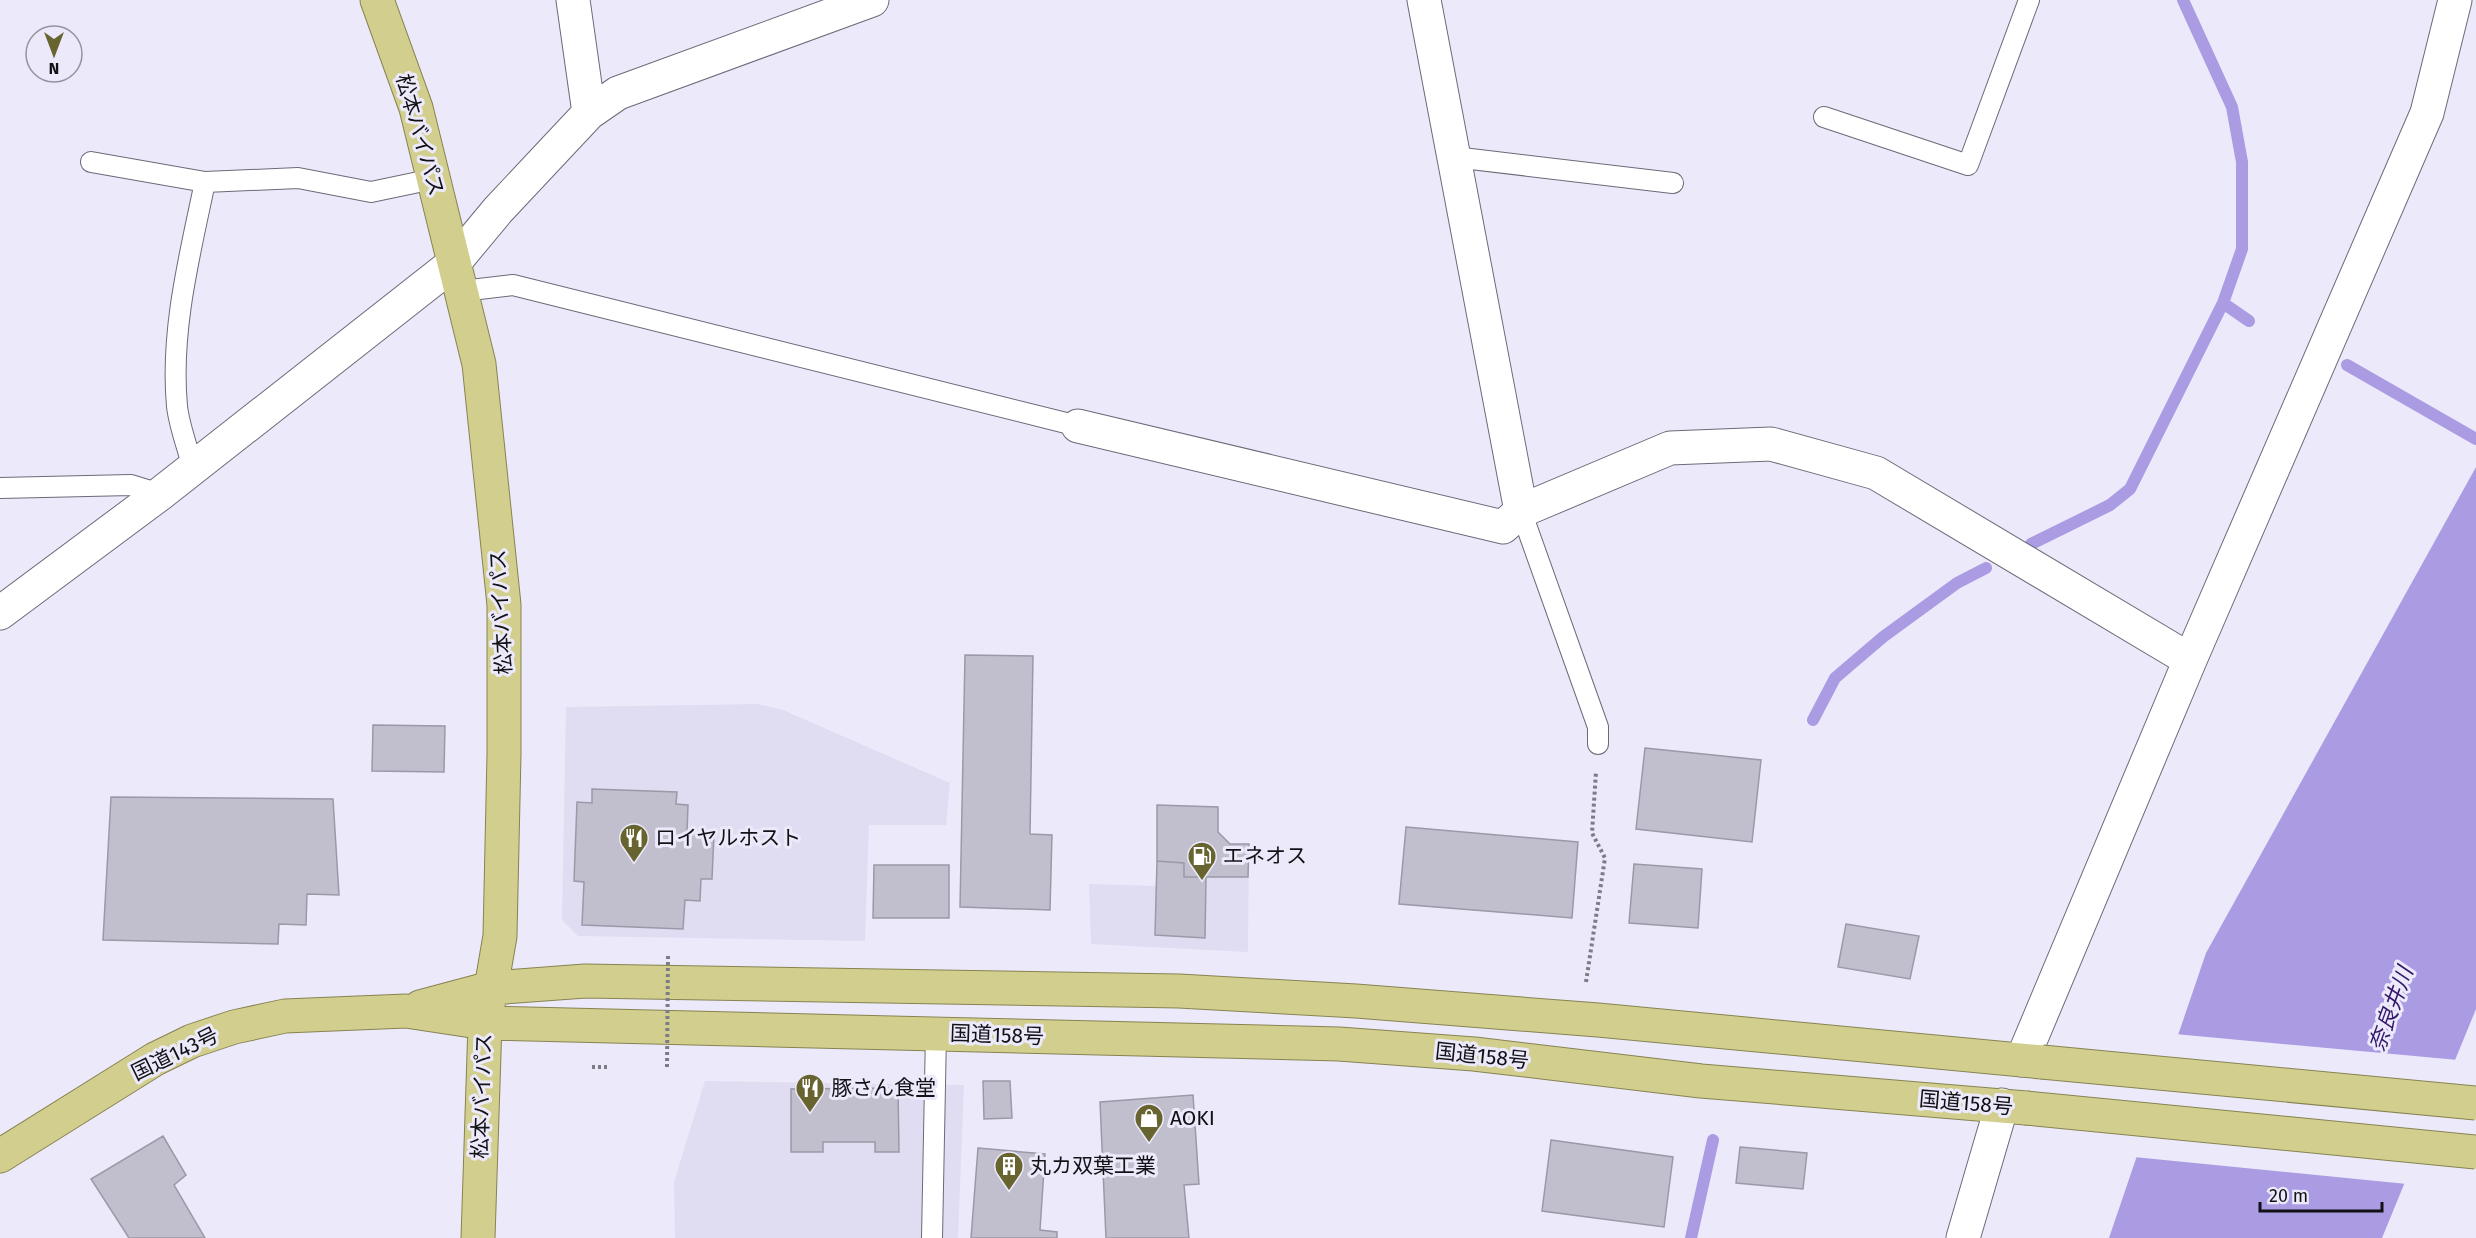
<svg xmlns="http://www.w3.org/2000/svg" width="2476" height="1238" font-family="'Fira Sans','Noto Sans JP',sans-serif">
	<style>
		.built { fill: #e0dcf2 }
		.water { fill: #aa9be3 }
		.pier { fill: #eceafa }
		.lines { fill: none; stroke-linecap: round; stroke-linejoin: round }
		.stream { stroke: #aa9be3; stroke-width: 12 }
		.building { fill: #c1bfce; stroke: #9b99a7; stroke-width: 1.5 }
		.service-casing { stroke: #6c6a78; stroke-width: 22 }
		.minor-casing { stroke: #6c6a78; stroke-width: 35 }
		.trunk-casing { stroke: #878352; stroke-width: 35 }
		.path { stroke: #7d7c86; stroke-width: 4; stroke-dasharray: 3 3; stroke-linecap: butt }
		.service { stroke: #fff; stroke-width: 20 }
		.minor { stroke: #fff; stroke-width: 33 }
		.trunk { stroke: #d2ce8e; stroke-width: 33 }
		.trunk-bridge-casing { stroke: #878352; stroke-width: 35; stroke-linecap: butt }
		.path-bridge { stroke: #7d7c86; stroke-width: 4; stroke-dasharray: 3 3; stroke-linecap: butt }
		.trunk-bridge { stroke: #d2ce8e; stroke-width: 33 }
		.labels { text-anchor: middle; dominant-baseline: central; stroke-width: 6; stroke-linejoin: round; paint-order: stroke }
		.street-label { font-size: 21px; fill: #121116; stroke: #eceafa }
		.poi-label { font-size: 21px; fill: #121116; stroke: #eceafa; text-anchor: start }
		.water-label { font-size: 22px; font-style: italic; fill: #35176a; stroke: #eceafa }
	</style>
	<rect width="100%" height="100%" fill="#eceafa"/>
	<!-- built -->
	<path class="built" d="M758,704L783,710L950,783L946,825H869L865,941L578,936L562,920L566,707Z
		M1157,805L1218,832L1230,844H1249L1248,952L1091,944L1089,884L1157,886Z
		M705,1081L964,1085L958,1238H675L674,1182Z"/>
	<!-- water -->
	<path class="water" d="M2476,467V1009L2382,1238H2109L2206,953Z"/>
	<!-- pier -->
	<path class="pier" d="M2175,1034L2458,1060L2407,1184L2134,1157Z"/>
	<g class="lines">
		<!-- stream -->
		<path class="stream" d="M2223,303L2249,321
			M2347,365L2476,439
			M2031,544L2110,505L2130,489L2223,303L2242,249V162L2232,107L2183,0
			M1813,720L1835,678L1883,637L1957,583L1986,568
			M1691,1238L1713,1140"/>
	</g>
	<!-- building -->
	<path class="building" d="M965,655L1033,656L1030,834L1052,835L1050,910L960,907Z
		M373,725L445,726L444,772L372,771Z
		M1645,748L1761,760L1752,842L1636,829Z
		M592,789L677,792L676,804L688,805L687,832L714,833L712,879H701L700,901L685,900L683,929L582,925L584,882L574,881L577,802L592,803Z
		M111,797L333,799L339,895L307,894L306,925L279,924L278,944L103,940Z
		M1157,805L1218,807V832L1230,844H1249L1248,877H1184V863L1157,861Z
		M1406,827L1578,842L1572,918L1399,904Z
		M1157,861L1184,863V877H1206L1205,938L1155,935Z
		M1634,864L1702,869L1698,928L1629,923Z
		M874,865H949V918H873Z
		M1846,924L1919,936L1910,979L1838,967Z
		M983,1081H1010L1012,1118L984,1119Z
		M898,1088L899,1152H875V1142H823V1152H791V1089Z
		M1193,1095L1199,1184L1184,1185L1189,1238H1106L1100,1102Z
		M163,1136L186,1175L174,1185L205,1238H129L91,1179Z
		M1551,1140L1673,1157L1664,1227L1542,1211Z
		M1740,1147L1807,1153L1803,1189L1736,1183Z
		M978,1148L1045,1154L1040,1230L1057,1232V1238H971Z"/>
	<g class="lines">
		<!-- service casing -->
		<g class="service-casing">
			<path id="service" d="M1824,117L1968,165L2029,0
				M1454,157L1673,183
				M91,162L205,182L298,178L371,192L433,179
				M462,291L513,285L1078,426
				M193,469C188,448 179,426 177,406C170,331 190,254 205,182
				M0,488L131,485L160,494
				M1521,511L1598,727V744
				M932,1238L936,1033"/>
		</g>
		<!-- minor casing -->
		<g class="minor-casing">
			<path id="minor" d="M573,0L589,113
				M1424,0L1521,511
				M1078,426L1503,527L1521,511L1670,448L1771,444L1876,473L2190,660
				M0,613L160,494L454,263L498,210L589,113L618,93L872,0
				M2022,1060L2190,660L2427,113L2455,0
				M1963,1238L2002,1105"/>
		</g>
		<!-- trunk casing -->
		<g class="trunk-casing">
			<path id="trunk" d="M377,0L416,108L479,364L504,605V754L500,936L485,1023L478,1238
				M420,1007L491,988L585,981L1179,991L1356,1001L1598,1020L2042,1062
				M0,1156L155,1059L192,1041L234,1027L285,1016L406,1011L485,1023L1339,1044L1474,1054L1701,1081L2026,1108"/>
		</g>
		<!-- path -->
		<path class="path" d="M1586,982L1605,858L1592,833L1596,772
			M592,1067H610"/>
		<!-- service -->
		<use href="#service" class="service"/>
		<!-- minor -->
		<use href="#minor" class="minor"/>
		<!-- trunk -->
		<use href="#trunk" class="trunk"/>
		<!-- trunk-bridge casing -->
		<g class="trunk-bridge-casing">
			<path id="trunk-bridge" d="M2042,1062L2476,1103
				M2026,1108L2476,1152"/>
		</g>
		<!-- path-bridge -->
		<path class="path-bridge" d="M667,1067L668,955"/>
		<!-- trunk-bridge -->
		<use href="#trunk-bridge" class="trunk-bridge"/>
	</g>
	<!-- icons -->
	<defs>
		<g id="restaurant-pin" transform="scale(1.5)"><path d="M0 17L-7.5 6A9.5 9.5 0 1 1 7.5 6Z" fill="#676430" stroke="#eceafa"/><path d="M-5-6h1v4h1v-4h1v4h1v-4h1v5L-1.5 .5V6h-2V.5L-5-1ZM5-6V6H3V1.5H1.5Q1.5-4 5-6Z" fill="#fff"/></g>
		<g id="fuel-pin" transform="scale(1.5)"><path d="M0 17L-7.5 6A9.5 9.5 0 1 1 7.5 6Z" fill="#676430" stroke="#eceafa"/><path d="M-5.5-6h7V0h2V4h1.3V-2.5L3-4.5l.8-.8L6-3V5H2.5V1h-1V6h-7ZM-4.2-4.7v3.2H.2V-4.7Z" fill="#fff"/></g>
		<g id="shop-pin" transform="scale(1.5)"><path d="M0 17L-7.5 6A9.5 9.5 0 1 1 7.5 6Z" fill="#676430" stroke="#eceafa"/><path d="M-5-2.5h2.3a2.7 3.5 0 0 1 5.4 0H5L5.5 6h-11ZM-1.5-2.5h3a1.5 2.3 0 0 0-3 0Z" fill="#fff"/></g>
		<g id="building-pin" transform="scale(1.5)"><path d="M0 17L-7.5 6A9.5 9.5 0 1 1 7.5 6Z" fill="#676430" stroke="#eceafa"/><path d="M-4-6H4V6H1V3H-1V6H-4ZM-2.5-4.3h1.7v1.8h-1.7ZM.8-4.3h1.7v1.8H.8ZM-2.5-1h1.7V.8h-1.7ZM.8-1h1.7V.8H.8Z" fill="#fff"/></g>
	</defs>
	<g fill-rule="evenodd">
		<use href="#restaurant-pin" x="634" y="838"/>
		<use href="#fuel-pin" x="1202" y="856"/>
		<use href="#restaurant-pin" x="810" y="1088"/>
		<use href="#shop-pin" x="1149" y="1118"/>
		<use href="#building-pin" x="1009" y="1166"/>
	</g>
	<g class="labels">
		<!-- street labels -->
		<g class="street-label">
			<text transform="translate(420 135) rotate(74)">松本バイパス</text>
			<text transform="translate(501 612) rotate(-93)">松本バイパス</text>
			<text transform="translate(997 1035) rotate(2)">国道158号</text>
			<text transform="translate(175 1054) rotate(-26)">国道143号</text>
			<text transform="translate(1482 1056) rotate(6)">国道158号</text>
			<text transform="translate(482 1096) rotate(-88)">松本バイパス</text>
			<text transform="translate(1966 1103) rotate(5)">国道158号</text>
		</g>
		<!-- poi labels -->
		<g class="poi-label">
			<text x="655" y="838">ロイヤルホスト</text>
			<text x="1223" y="856">エネオス</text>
			<text x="831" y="1088">豚さん食堂</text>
			<text x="1170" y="1118">AOKI</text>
			<text x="1030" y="1166">丸カ双葉工業</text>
		</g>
		<!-- water labels -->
		<g class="water-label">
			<text transform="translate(2391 1009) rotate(-70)">奈良井川</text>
		</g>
	</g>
	<!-- north arrow -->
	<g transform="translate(54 54) rotate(180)"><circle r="28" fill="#eceafa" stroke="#95939f" stroke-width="1.5"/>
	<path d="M0-4.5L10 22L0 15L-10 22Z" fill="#676430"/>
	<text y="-9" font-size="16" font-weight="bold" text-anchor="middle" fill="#121116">N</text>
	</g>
	<!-- scale -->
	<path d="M2260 1202v9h122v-9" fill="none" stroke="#121116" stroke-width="3"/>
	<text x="2269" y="1202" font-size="18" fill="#121116" stroke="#eceafa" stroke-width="4.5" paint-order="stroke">20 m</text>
</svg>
